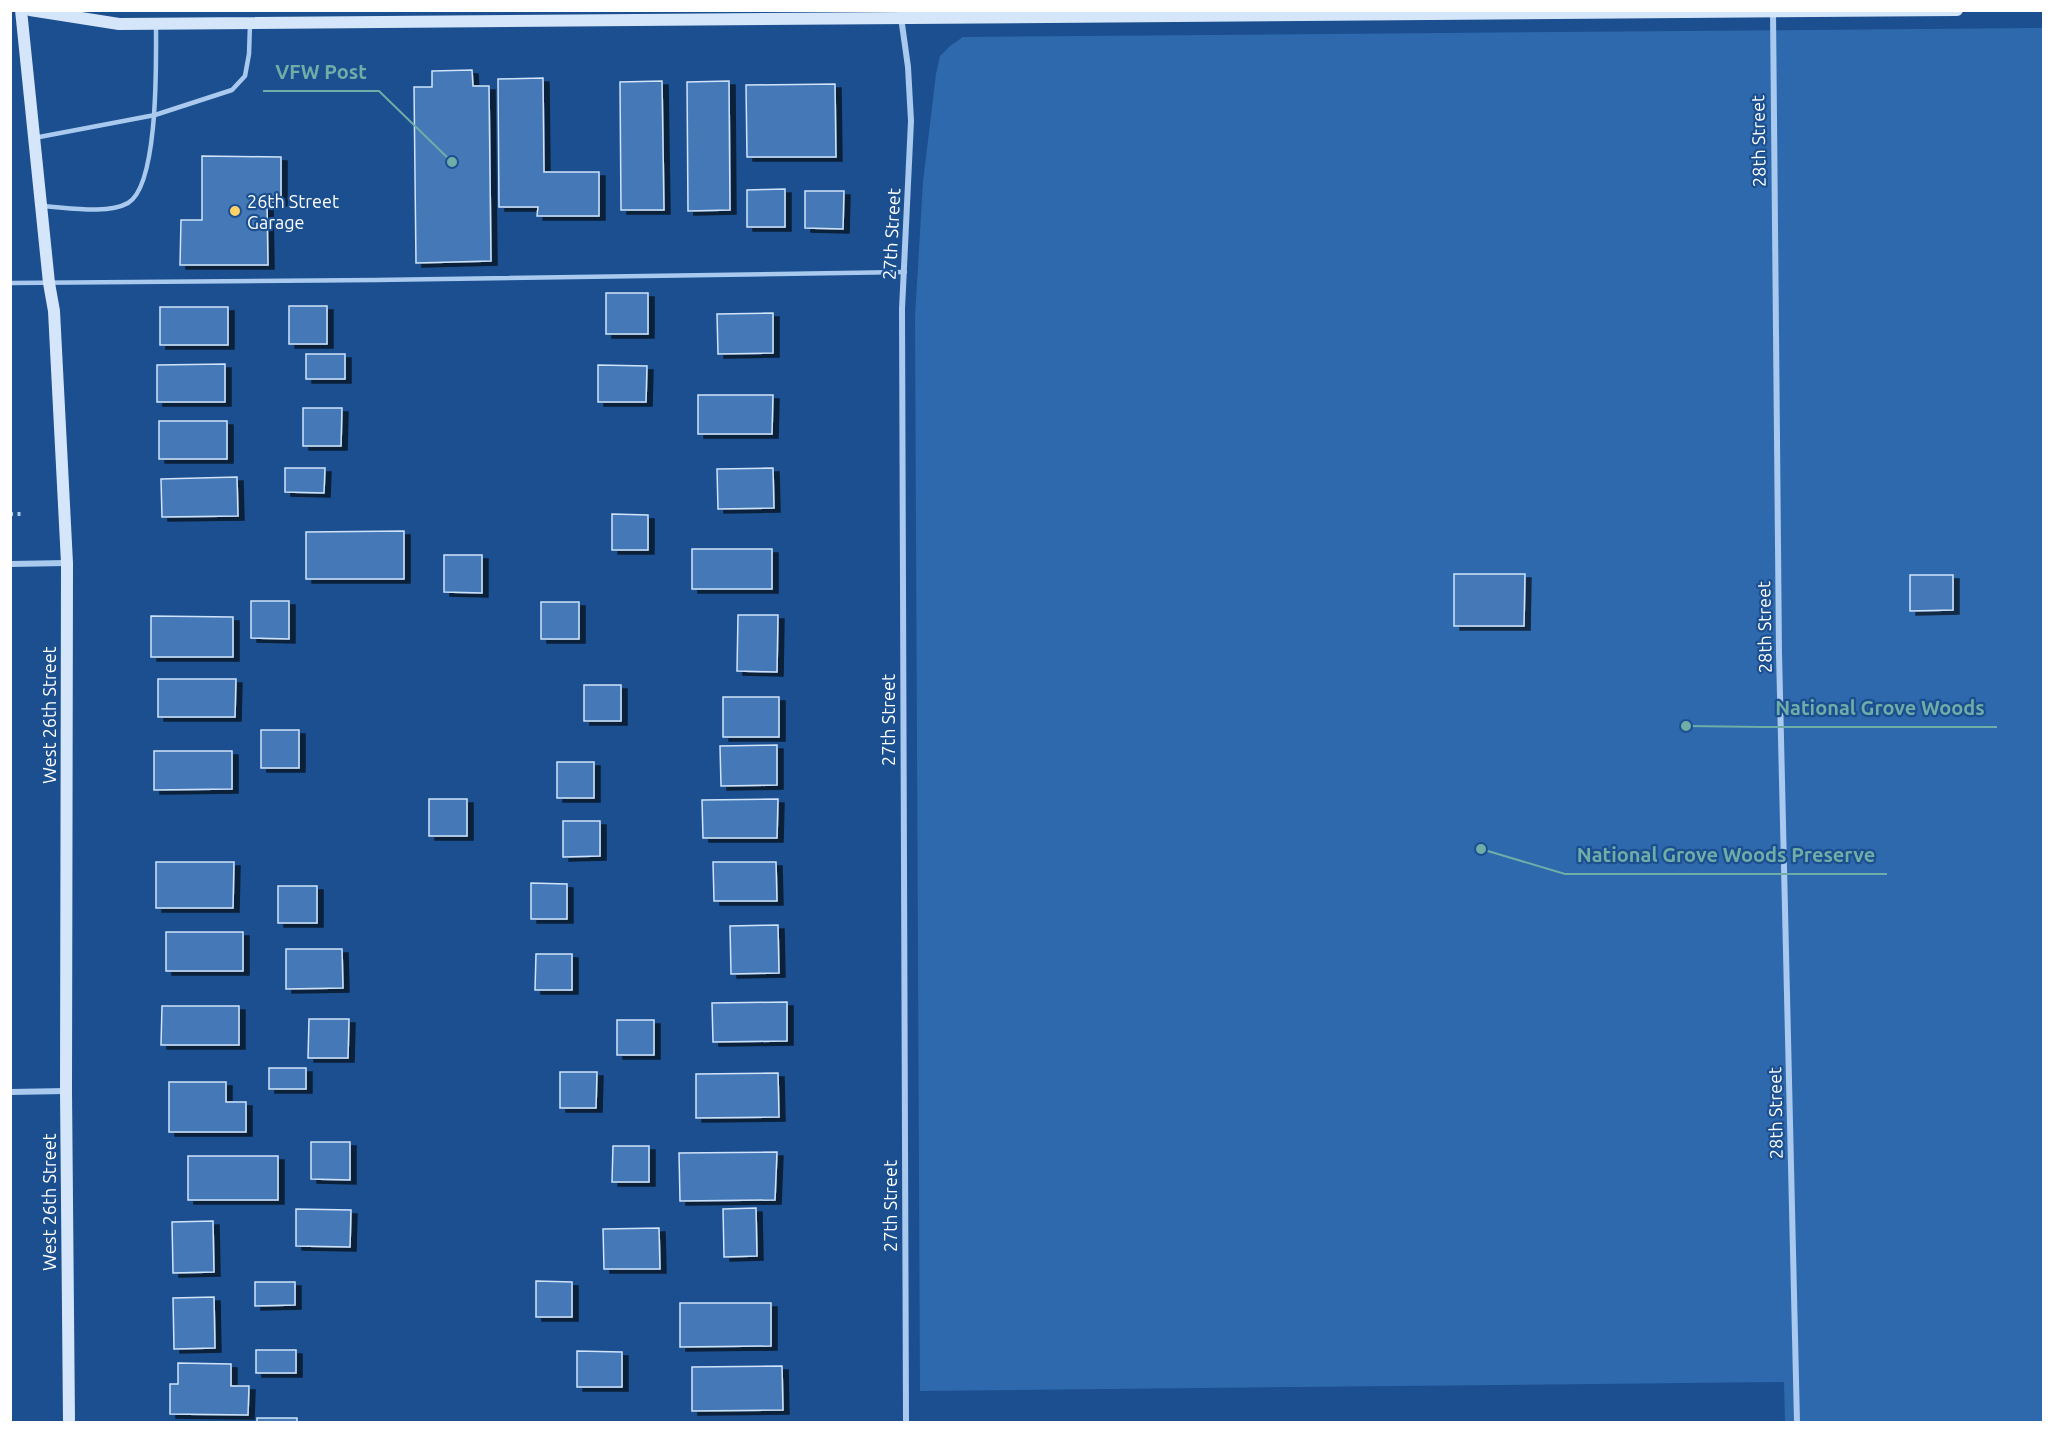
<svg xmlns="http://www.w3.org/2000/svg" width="2054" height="1433" font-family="Ubuntu,sans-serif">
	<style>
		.green { fill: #2e69ad }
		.building { fill: #4478b7; stroke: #cfe3fa; stroke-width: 1.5; filter: url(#shadow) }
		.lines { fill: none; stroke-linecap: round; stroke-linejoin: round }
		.path { stroke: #a9c9ee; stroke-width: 4; stroke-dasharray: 3 4.5; stroke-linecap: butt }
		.lane { stroke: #a9c9ee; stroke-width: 4.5 }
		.street { stroke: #a9c9ee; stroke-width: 6 }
		.secondary { stroke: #d6e6fa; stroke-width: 12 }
		.poi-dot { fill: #ffd166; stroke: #1b4f8f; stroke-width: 2 }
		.labels { text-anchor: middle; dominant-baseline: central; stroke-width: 4.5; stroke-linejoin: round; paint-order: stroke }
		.street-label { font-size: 18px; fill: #fff; stroke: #1b4f8f }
		.poi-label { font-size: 18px; fill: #fff; stroke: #1b4f8f; text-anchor: start }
		.leader { fill: none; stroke: #6fada8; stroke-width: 2 }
		.callout-dot { fill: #6fada8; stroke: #1b4f8f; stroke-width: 2 }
		.callout-label { font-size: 20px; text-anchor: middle; font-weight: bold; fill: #6fada8; stroke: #1b4f8f; stroke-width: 4.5; stroke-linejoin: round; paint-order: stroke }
	</style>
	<defs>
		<filter id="shadow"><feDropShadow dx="6" dy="4" stdDeviation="0" flood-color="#0009"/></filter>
	</defs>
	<rect width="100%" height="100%" fill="#1b4f8f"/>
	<!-- green -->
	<path class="green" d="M2043,28V1422H1785L1784,1382L920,1391L915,317L923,182L936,74L940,56L950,46L963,37Z"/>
	<!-- building -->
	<path class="building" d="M472,70L473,86H489L491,261L416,263L414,87H432V71Z
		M543,78L544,172H599V216H537L538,207H499L498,79Z
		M662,81L664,210H621L620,82Z
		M729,81L730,210L688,211L687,82Z
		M835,84L836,157H747L746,85Z
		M202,156L281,157V202H267L268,265H180L181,220H202Z
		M785,189V227H747V190Z
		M805,191H844L843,229L805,228Z
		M606,293H648V334H606Z
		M289,306H327V344H289Z
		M160,307H228V345H160Z
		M773,313V353L718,354L717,314Z
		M306,354H345V379H306Z
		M225,364V402H157V365Z
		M598,365L647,366L646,402H598Z
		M698,395H773L772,434H698Z
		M303,408H342L341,446H303Z
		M159,421H227V459H159Z
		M285,468H325L324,493L285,492Z
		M773,468L774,508L718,509L717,469Z
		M237,477L238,516L162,517L161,479Z
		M612,514L648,515V550H612Z
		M404,531V579H306V532Z
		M692,549H772V589H692Z
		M444,555H482V593L444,592Z
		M1454,574H1525L1524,626H1454Z
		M1910,575H1953V610L1910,611Z
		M251,601H289V639L251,638Z
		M541,602H579V639H541Z
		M738,615H778L777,672L737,671Z
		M151,616L233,617V657H151Z
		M158,679H236L235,717H158Z
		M584,685H621V721H584Z
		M723,697H779V737H723Z
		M261,730H299V768H261Z
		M777,745V785L721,786L720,746Z
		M154,751H232V789L154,790Z
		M557,762H594V798H557Z
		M429,799H467V836H429Z
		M778,799L777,838H703L702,800Z
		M563,821H600V856L563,857Z
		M156,862H234L233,908H156Z
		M713,862H776L777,901H714Z
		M531,883L567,884V919H531Z
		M278,886H317V923H278Z
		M778,925L779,973L731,974L730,926Z
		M166,932H243V971H166Z
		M286,949H342L343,988L286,989Z
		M536,954H572V990H535Z
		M787,1002V1041L713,1042L712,1003Z
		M162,1006H239V1045H161Z
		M309,1019H349L348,1058H308Z
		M617,1020H654V1055H617Z
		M269,1068H306V1089H269Z
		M560,1072H597L596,1108H560Z
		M778,1073L779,1117L696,1118V1074Z
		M169,1082H226V1102H246V1132H169Z
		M311,1142H350V1180L311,1179Z
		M613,1146H649V1182H612Z
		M777,1152L775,1200L680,1201L679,1153Z
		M188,1156H278V1200H188Z
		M756,1208L757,1256L724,1257L723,1209Z
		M296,1209L351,1210L350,1247L296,1246Z
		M213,1221L214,1272L173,1273L172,1222Z
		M659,1228L660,1269H604L603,1229Z
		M536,1281L572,1282V1317H536Z
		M255,1282H295V1305L255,1306Z
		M214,1297L215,1348L174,1349L173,1298Z
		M680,1303H771V1346L680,1347Z
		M256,1350H296V1373H256Z
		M577,1351L622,1352V1387H577Z
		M178,1363L231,1364V1386H249L248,1415L170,1414V1384H178Z
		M782,1366L783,1410L692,1411V1367Z
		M257,1418H297V1422H257Z"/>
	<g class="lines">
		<!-- path -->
		<path class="path" d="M10,514H23"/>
		<!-- lane -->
		<path class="lane" d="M34,138L155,115L232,90L245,76L249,54L250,24
			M41,206C65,207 107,215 128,203C159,185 156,59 156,24
			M10,283L376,280L905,272"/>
		<!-- street -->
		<path class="street" d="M900,10L908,67L911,121L902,309L906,1422
			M1773,11L1779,653L1797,1422
			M10,564L67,563
			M10,1092L66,1091"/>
		<!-- secondary -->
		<path class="secondary" d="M21,10L49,283L54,311L67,563L66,1091L69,1422
			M30,10L119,24L1957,10"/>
	</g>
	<!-- markers -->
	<circle class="poi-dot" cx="235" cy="211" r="6"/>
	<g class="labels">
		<!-- street labels -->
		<g class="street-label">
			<text transform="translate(1758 141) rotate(-91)">28th Street</text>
			<text transform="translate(891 234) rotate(-87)">27th Street</text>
			<text transform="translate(1764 627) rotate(-91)">28th Street</text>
			<text transform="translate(49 715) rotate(-90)">West 26th Street</text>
			<text transform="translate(888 720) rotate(-90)">27th Street</text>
			<text transform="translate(1775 1113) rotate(-91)">28th Street</text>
			<text transform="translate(49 1202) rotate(-90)">West 26th Street</text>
			<text transform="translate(890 1206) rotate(-90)">27th Street</text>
		</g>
		<!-- poi labels -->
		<g class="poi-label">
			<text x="247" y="201">26th Street<tspan x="247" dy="21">Garage</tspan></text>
		</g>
	</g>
	<!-- callouts -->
	<path class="leader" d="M452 162L379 91H263M1686 726L1763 727H1997M1481 849L1565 874H1887"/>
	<g class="callout-dot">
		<circle cx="452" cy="162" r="6"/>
		<circle cx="1686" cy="726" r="6"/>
		<circle cx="1481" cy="849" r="6"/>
	</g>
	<g class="callout-label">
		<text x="321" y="79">VFW Post</text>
		<text x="1880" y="715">National Grove Woods</text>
		<text x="1726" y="862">National Grove Woods Preserve</text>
	</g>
	<!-- border -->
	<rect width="2054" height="1433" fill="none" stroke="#ffffff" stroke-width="24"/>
</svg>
